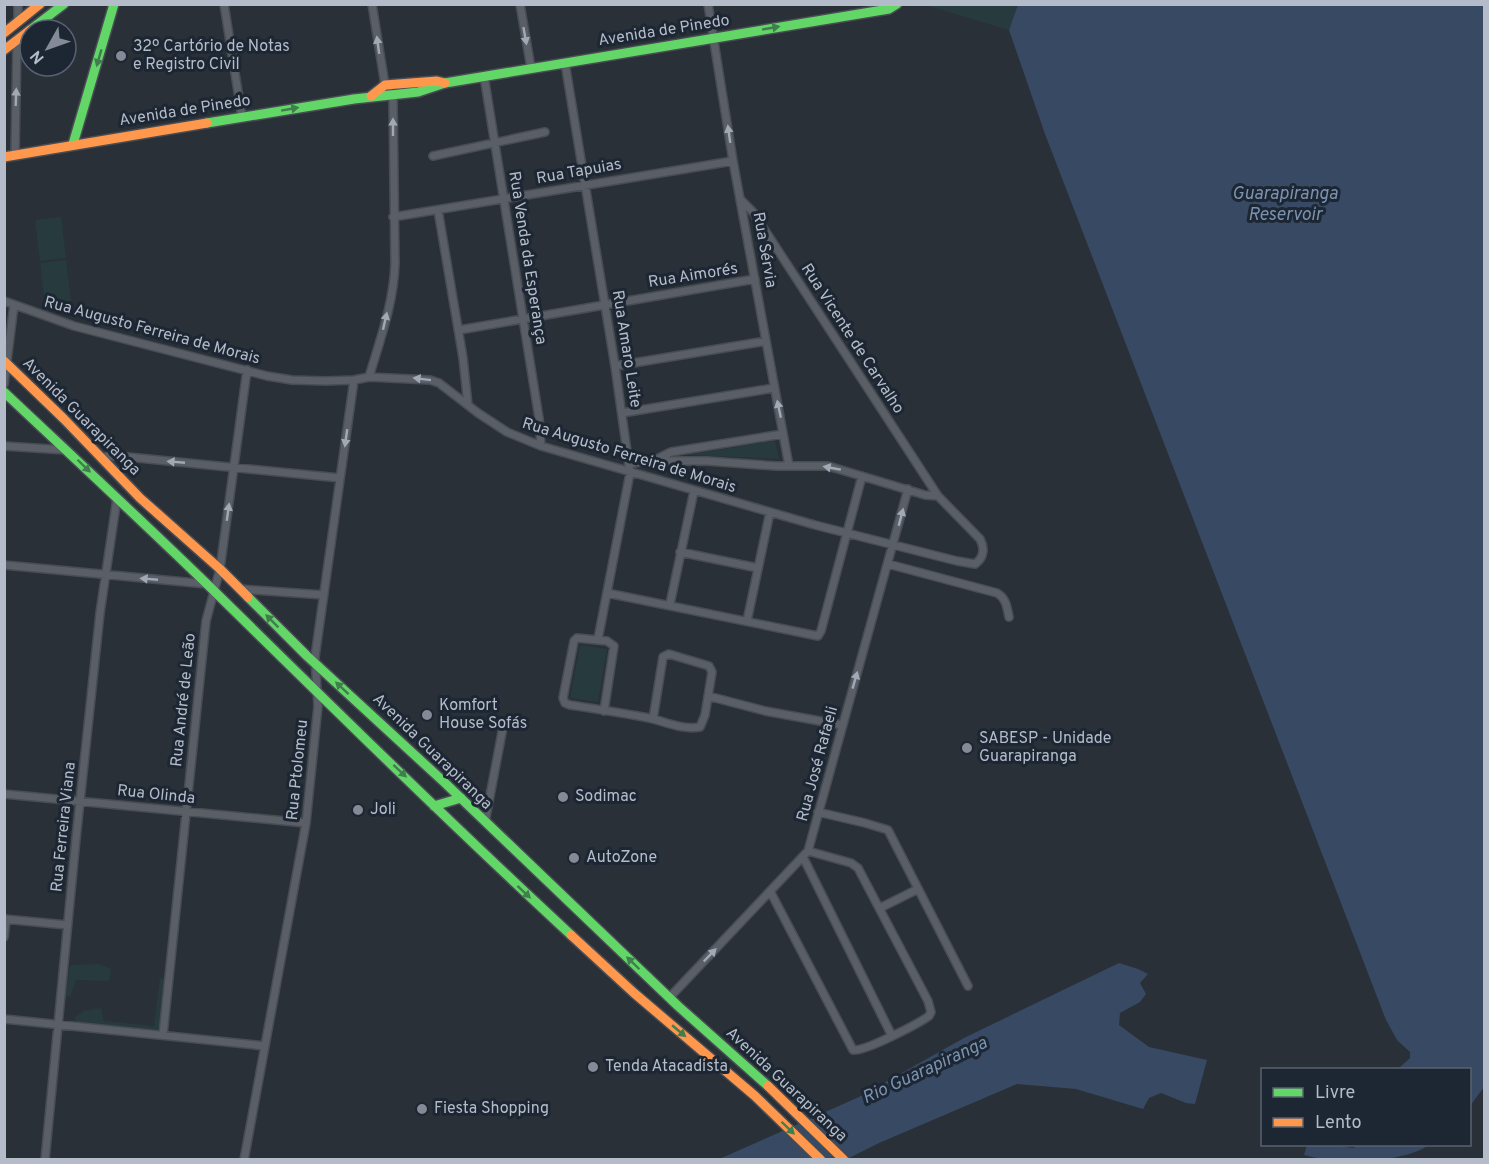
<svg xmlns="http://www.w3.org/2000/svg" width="1489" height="1164" font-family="Overpass,sans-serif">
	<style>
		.green { fill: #273a3e }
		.water { fill: #384963 }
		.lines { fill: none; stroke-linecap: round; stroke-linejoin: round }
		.street-casing { stroke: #484c53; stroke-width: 10 }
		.fast-casing { stroke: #484c53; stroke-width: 12 }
		.slow-casing { stroke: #484c53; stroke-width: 12 }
		.street { stroke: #5a5e66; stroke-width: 7 }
		.fast { stroke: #63d668; stroke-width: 9 }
		.slow { stroke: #ff974d; stroke-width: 9 }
		.oneway { fill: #407e4e }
		.oneway2 { fill: #a2a9b5 }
		.poi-dot { fill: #848b96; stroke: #1d2633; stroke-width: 2 }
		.labels { text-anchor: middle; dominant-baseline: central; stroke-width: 6; stroke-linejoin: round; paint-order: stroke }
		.street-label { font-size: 16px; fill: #b4bcc9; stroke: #1d2633 }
		.poi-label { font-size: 16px; fill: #b4bcc9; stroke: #1d2633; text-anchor: start }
		.water-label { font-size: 18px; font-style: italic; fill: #7c92b1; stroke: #1d2633 }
	</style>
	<rect width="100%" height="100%" fill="#2a3038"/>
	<!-- green -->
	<path class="green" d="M925,5H1052L1022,66L1009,30Z
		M61,217L66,258L40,261L35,220Z
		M66,260L71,301L45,304L40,263Z
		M775,441L779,459L687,455Z
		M580,645L607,649L598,702L570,698Z
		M99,964L111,969L109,981L76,980L70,997L66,996L69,969L71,965Z
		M160,978L166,979L161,1030L79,1024L74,1018L84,1011L101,1008L104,1021L154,1026Z"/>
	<!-- water -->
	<path class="water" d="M1018,5H1484V1087L1470,1106V1070L1398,1069L1410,1058V1052L1397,1040L1386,1020L1045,134L1009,30Z
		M1119,963L1138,969L1148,974L1140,983L1146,994L1140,1002L1120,1013L1119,1025L1149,1047L1207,1060L1195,1104L1186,1103L1161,1093L1149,1098L1143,1109L1076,1089L1017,1084L879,1143L847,1159L717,1160L859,1097L964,1038Z
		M1358,1145V1144L1429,1145C1401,1164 1336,1164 1304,1155L1307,1145H1334L1353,1148Z"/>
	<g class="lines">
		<!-- street casing -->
		<g class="street-casing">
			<path id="street" d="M18,4V22
				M224,4L242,117
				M520,4L531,68
				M708,4L733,161L789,466
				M565,63L615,366L630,473L598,639
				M484,76L539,418L541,446
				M15,155L17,40
				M433,156L545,132
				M741,200L753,212L938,496
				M438,210L463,358L468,405
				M393,217L733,161
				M4,301L74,326L267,376L292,380L326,381L354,380L369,377L430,380L439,383L478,413L507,432L541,446L815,525L957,561L975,564C984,558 985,548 980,539L938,496L925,495L828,466H776L707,461H669L657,459L629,464
				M459,330L755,279
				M615,366L766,341
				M369,377C380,340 394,302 395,263L393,97L385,85L372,4
				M4,384L14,305
				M622,413L774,388
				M4,446L65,450
				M100,457L118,456L340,478
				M657,459L671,452L783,434
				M680,552L758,568
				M888,564L997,593C1006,598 1007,607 1009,617
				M4,565L207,584
				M240,589L324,595
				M607,593L818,636L821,631L862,476
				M670,604L694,491
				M747,621L770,512
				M708,696L765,711L842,725
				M604,711L614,646L607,641L577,638L574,641L563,698L565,703L570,705C596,709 623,713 649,718C666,722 682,730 700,727L705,715L712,672L709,666L669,654L663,657L653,719
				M4,794L306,823
				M818,812L865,823L888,830L968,986
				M485,822L504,722
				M803,857L892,1036
				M770,891L853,1050C864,1052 918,1024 929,1016L931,1012L928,1001L858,868L851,863L808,851
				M880,908L918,889
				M4,919L67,925
				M4,937L6,919
				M669,998L808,851L908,489
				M4,1019L265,1046
				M163,1035L206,621L220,569L247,370
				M45,1160L76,839L100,613L117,498
				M244,1160L306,823L318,706L315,657L354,380"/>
		</g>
		<!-- fast casing -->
		<g class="fast-casing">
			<path id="fast" d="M30,30L64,4
				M207,123L354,99L418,92L445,83L889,9L897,4
				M73,144L114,4
				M4,392C72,456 141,520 208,585C328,703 448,821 571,935
				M248,597L307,656L444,782L678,1006L768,1086
				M434,806L461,798"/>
		</g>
		<!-- slow casing -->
		<g class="slow-casing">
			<path id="slow" d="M4,33L40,4
				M4,50L30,30
				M371,96L385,85L437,81L445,83
				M4,157L207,123
				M4,361L64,419L140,498L220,569L248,597
				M571,935L634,993L755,1096L821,1160
				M768,1086L844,1160"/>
		</g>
		<!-- street -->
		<use href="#street" class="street"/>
		<!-- fast -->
		<use href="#fast" class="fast"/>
		<!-- slow -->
		<use href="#slow" class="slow"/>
	</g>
	<!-- one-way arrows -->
	<defs><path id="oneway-solid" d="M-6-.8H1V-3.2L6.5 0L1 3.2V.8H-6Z" transform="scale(1.5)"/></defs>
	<g class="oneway">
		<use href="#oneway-solid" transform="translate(771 28) rotate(-10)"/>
		<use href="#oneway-solid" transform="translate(99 58) rotate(106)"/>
		<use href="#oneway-solid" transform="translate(290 109) rotate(-10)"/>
		<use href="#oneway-solid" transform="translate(84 466) rotate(44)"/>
		<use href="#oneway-solid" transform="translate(272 621) rotate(-135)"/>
		<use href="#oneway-solid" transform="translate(342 688) rotate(-137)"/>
		<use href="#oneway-solid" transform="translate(400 771) rotate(43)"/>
		<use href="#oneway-solid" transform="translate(524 892) rotate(43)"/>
		<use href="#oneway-solid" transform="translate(633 963) rotate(-136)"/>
		<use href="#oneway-solid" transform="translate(679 1031) rotate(40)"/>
		<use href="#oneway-solid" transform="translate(788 1128) rotate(44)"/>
	</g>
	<g class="oneway2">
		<use href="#oneway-solid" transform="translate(525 36) rotate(80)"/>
		<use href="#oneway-solid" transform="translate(378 45) rotate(-98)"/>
		<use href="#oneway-solid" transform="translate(16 97) rotate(-88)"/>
		<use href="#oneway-solid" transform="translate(393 127) rotate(-90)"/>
		<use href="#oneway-solid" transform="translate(729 134) rotate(-98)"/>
		<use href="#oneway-solid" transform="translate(385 321) rotate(-77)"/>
		<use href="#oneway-solid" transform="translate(422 379) rotate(-173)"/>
		<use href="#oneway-solid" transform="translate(779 409) rotate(-102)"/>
		<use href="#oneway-solid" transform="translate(346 438) rotate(98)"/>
		<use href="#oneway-solid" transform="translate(176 462) rotate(-175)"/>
		<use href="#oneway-solid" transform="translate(832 468) rotate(-170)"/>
		<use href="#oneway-solid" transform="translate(228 512) rotate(-82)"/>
		<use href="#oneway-solid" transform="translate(901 517) rotate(-75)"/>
		<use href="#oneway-solid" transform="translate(149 579) rotate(-175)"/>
		<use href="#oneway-solid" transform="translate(855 680) rotate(-74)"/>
		<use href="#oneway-solid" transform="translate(710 955) rotate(-46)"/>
	</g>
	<!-- markers -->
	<g class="poi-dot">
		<circle cx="121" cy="56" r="6"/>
		<circle cx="427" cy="715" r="6"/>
		<circle cx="967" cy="748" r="6"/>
		<circle cx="563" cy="797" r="6"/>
		<circle cx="358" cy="810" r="6"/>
		<circle cx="574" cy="858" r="6"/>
		<circle cx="593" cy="1067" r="6"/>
		<circle cx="422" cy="1109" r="6"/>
	</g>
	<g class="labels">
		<!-- street labels -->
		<g class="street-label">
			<text transform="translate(664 31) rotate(-9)">Avenida de Pinedo</text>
			<text transform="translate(185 111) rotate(-9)">Avenida de Pinedo</text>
			<text transform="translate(579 172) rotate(-10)">Rua Tapuias</text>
			<text transform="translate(764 250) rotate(80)">Rua Sérvia</text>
			<text transform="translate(527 258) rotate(81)">Rua Venda da Esperança</text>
			<text transform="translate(693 276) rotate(-9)">Rua Aimorés</text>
			<text transform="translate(152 331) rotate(15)">Rua Augusto Ferreira de Morais</text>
			<text transform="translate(852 339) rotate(57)">Rua Vicente de Carvalho</text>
			<text transform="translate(626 349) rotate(81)">Rua Amaro Leite</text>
			<text transform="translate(81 417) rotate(45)">Avenida Guarapiranga</text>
			<text transform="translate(629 456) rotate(17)">Rua Augusto Ferreira de Morais</text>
			<text transform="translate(184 700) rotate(-84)">Rua André de Leão</text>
			<text transform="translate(432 752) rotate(44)">Avenida Guarapiranga</text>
			<text transform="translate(818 764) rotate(-75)">Rua José Rafaeli</text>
			<text transform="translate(298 770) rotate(-84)">Rua Ptolomeu</text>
			<text transform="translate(156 795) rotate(6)">Rua Olinda</text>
			<text transform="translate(64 827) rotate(-84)">Rua Ferreira Viana</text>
			<text transform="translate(786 1085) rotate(43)">Avenida Guarapiranga</text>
		</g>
		<!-- poi labels -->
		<g class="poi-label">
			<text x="133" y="47">32º Cartório de Notas<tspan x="133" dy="18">e Registro Civil</tspan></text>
			<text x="439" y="706">Komfort<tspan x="439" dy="18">House Sofás</tspan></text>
			<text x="979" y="739">SABESP - Unidade<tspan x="979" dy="18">Guarapiranga</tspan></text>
			<text x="575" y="797">Sodimac</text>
			<text x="370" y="810">Joli</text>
			<text x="586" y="858">AutoZone</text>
			<text x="605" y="1067">Tenda Atacadista</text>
			<text x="434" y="1109">Fiesta Shopping</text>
		</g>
		<!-- water labels -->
		<g class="water-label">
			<text x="1285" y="194">Guarapiranga<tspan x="1285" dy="21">Reservoir</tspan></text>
			<text transform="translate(925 1071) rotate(-25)">Rio Guarapiranga</text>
		</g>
	</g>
	<!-- border -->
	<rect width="1489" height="1164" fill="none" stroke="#b4bcc9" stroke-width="12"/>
	<!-- legend -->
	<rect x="1261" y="1068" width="210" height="78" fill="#1d2633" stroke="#59626f" stroke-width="1.5"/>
	<rect x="1273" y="1088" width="30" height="9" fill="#63d668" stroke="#59626f" stroke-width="1.5"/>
	<text x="1315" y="1098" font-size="18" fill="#b4bcc9">Livre</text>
	<rect x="1273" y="1118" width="30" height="9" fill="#ff974d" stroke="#59626f" stroke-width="1.5"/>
	<text x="1315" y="1128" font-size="18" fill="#b4bcc9">Lento</text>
	<!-- north arrow -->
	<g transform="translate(48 48) rotate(230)"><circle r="28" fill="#1d2633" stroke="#59626f" stroke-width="1.5"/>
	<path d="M0-4.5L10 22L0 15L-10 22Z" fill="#848b96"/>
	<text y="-9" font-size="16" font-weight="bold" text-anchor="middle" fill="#b4bcc9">N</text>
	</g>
</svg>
